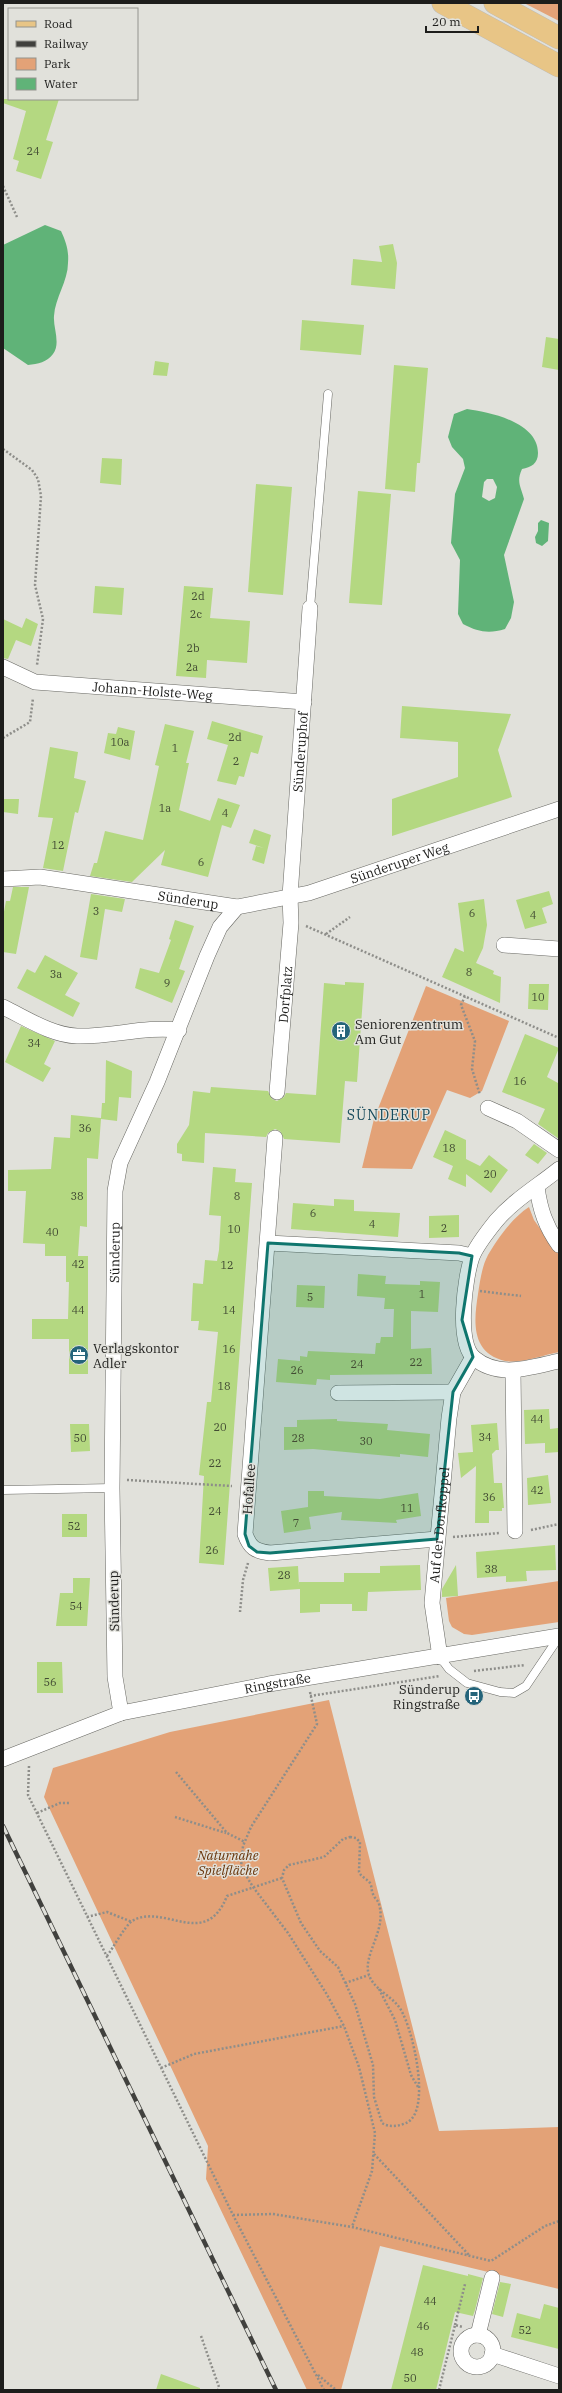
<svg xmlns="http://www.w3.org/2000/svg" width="562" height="2393" font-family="'IBM Plex Serif',serif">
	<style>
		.green { fill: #e3a277 }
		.water { fill: #60b378; fill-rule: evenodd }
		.building { fill: #b4d881 }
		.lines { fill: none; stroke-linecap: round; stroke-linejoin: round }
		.lane-casing { stroke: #686863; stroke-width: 9 }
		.street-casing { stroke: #686863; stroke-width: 16 }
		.primary-casing { stroke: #bbb; stroke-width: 23 }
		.path { stroke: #8e8e8a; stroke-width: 2.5; stroke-dasharray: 2 2; stroke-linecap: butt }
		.lane { stroke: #fff; stroke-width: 8 }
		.street { stroke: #fff; stroke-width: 15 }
		.primary { stroke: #e8c586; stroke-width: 22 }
		.rail-casing { stroke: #41413e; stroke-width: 4.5 }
		.rail { stroke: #e1e1db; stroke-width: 3; stroke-dasharray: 9; stroke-linecap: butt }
		.marked { fill: #0f766e; fill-opacity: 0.2; stroke: #0f766e; stroke-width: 3; stroke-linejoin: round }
		.labels { text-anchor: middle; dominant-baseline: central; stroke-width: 3; stroke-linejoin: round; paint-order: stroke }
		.number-label { font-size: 11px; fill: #434c34 }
		.street-label { font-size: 13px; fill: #1d1d1b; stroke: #e1e1db }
		.poi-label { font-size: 13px; fill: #1d1d1b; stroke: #e1e1db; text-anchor: start }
		.park-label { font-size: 13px; font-style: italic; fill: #683409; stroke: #e1e1db }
		.neighbourhood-label { font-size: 14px; letter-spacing: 1px; fill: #184b5c; stroke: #e1e1db }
	</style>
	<rect width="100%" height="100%" fill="#e1e1db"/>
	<!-- green -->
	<path class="green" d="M524,3H559V21Z
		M426,986L509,1021L482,1091L470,1098L447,1090L412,1169L362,1168L374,1119Z
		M529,1207L534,1220L559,1255V1352C543,1355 521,1364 505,1361C470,1353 474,1320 478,1294C480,1281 482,1266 488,1255C497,1239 513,1217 529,1207Z
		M559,1581V1622L472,1635L464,1634L452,1627L449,1621L446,1598Z
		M329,1700L439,2131L559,2127V2289L380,2246L341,2390H307L206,2179L208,2146L44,1797L53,1768L170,1732Z"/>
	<!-- water -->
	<path class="water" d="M45,225L61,231C66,242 69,250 68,263C68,281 55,298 54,316C53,328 61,343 53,354C47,362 38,364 28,365L3,348V245Z
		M467,409C489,412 538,422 538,453C538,464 531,467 522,469C516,482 521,487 524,499L504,555L514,602L511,618L505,629C489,634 478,632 463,624L458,614L460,560L451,543L455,494L465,468L463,459L452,447L448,437L454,414ZM487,479H493L497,487L495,498L489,501L482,497L484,482Z
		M541,520L549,523L548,541L542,546L536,543L535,537L538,531V523Z"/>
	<!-- building -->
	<path class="building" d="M3,99H59L46,140L53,142L41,179L16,171L19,161L13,159L26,111L3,103Z
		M393,244L397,263L395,289L351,285L353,259L382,262L379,246Z
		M302,320L364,325L361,355L300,350Z
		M546,337L559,339V370L542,367Z
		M155,361L169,363L167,376L153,375Z
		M394,365L428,368L420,463H417L415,492L385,489Z
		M102,458L122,459L121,485L100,483Z
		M256,484L292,487L283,595L248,592Z
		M358,491L391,494L382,605L349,603Z
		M95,586L124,588L122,615L93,613Z
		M184,586L213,588L210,618L250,621L247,663L207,660L206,678L176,676Z
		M26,618L38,624L31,646L16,640L8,659L3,658V619L22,628Z
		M402,706L511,714L498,750L512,797L392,836V799L458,777V742L400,738Z
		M212,721L263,736L258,754L251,752L244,777L239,776L236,785L217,781L228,745L207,739Z
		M165,724L194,731L186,763H189L179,810L222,825L208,877L161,865L165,850L132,882L90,876L94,863H97L105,831L143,840L159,766L155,765Z
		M118,727L135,731L130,760L104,753L108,733L116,734Z
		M50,747L78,752L74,778L86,781L78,813L75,812L63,871L43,868L53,818L38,817Z
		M218,798L240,805L231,828L210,821Z
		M3,799H19L18,814L3,812Z
		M254,829L271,835L264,864L252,860L256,846L264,848L249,843Z
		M13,887H29L16,954L3,952V917L6,901H10Z
		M549,891L553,904L542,908L547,923L525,929L516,900Z
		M91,894L125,899L122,912L105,909L97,960L80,957Z
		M484,899L487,925L483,948L476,963L494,971L493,974L501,977L500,1003L442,977L455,948L464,952L458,903Z
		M175,920L194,926L179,969L185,971L172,1003L135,988L140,968L159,973L171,940L169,939Z
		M45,955L78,973L65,995L80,1003L73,1017L17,988L27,969L35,973Z
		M345,982L364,983L357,1082L345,1081L340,1143L284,1139L280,1131L275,1129L268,1133L266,1137L205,1133L204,1163L182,1161V1154L177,1153V1144L189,1125L193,1091L210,1093L211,1087L268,1091L272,1099L277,1101L284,1097L286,1093L316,1095L324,983L345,985Z
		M529,984H549L548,1010L528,1009Z
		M21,1026L55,1041L44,1064L51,1068L43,1082L5,1062Z
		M525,1034L559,1048L547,1077L558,1083L559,1080V1139L538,1124L545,1109L502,1092Z
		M106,1060L132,1071L131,1098L119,1097L117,1121L101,1119L98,1159L87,1158V1227L80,1226L78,1256H88V1374H69V1339H32V1319H68L69,1282H66V1256H45V1244L23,1243L26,1191H8V1170L51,1169L54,1137L70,1138L71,1115L101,1118L102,1103H105Z
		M445,1130L466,1140V1159L480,1166L489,1155L508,1170L491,1193L466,1174V1187L448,1179L453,1166L433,1157Z
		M534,1144L547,1153L538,1164L525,1155Z
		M213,1167L236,1169L235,1182L252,1183L224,1565L199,1563L204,1476L199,1475L207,1402H211L218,1332L198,1330L199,1321H191L193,1283L203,1284L205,1260L217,1261L219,1250L221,1216L209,1215Z
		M334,1199L354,1200V1211L400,1213L398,1237L291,1229L293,1203L334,1206Z
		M459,1215V1237L429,1238V1216Z
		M358,1274L386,1276L385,1284L420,1285V1281L440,1282L438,1312L411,1311V1349L431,1348L432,1374L330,1375V1380L317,1379L316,1385L276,1382L278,1359L300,1361V1356L307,1357L308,1351L375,1354L376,1343H380L381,1337H393L394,1309H384L385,1298L357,1296Z
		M297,1285L325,1286L324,1308L296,1307Z
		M549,1409L550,1429L558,1428L559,1452L545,1453V1443L525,1444L524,1410Z
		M337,1419V1421L388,1424L387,1430L430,1434L428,1457L400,1454V1457L313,1449L284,1450V1427H297V1420Z
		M497,1423L499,1450H492H496L492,1454L494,1483H502L504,1508H502V1511H489V1523H475L476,1466L461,1478L458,1453L473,1452L471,1425Z
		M70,1424H89L90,1451L71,1452Z
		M548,1475L551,1503L528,1505L527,1478Z
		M308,1491H324V1496L380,1499L418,1493L421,1516L396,1520L397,1523L341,1520L342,1512L309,1517L311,1529L284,1533L281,1511L308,1507Z
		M62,1514H87V1537H62Z
		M555,1545L556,1570L526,1571L527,1581L506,1582V1576L477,1578L476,1552Z
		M420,1565L421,1590L368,1592L367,1611H352V1604H320V1612L300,1613V1589L270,1591L268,1568L298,1566L299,1586V1582H344V1573H380V1566Z
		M456,1565L458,1596L442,1597V1589Z
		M73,1578H90L87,1626H56L60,1593H73Z
		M37,1662H62L63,1693H37Z
		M423,2265L468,2276V2274L483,2278L475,2310L473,2316L455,2312L436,2390H391Z
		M500,2282L511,2284L503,2317L492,2314Z
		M544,2304L559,2308V2349L511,2337L517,2313L540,2319Z
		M161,2374L200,2388V2390H156Z"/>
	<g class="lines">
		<!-- lane casing -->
		<g class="lane-casing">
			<path id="lane" d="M310,608L328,394
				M3,1490L112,1488
				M440,1657L449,1669L467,1683L500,1692L514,1693L526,1686L559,1637"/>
		</g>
		<!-- street casing -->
		<g class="street-casing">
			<g id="street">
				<path id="s1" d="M3,667L35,682L304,702"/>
				<path id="s2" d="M3,879L40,877L237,907L309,893L559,809"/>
				<path d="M504,945L559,949"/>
				<path d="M3,1007C26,1018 51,1035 77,1036C112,1037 144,1026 179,1030"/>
				<path id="s3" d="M277,1092L291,923L290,896L310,608"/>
				<path d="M488,1108L517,1121L559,1150"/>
				<path d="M275,1138L245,1534C250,1548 255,1551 270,1553L437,1539"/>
				<path d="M559,1169C538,1186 514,1200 496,1221C488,1231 476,1246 472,1257C465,1277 456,1342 474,1358C499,1379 531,1367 559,1361"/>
				<path d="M537,1187C540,1210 546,1227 559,1245"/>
				<path d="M268,1243L459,1253L472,1256"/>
				<path d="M513,1371L515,1531"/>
				<path d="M338,1393L453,1392"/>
				<path id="s4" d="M440,1657L432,1603L449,1418L453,1392L473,1357"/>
				<path id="s5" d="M121,1713L115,1677L112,1488L115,1191L120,1163L157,1082L207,956L220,927L237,907"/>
				<path id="s6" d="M3,1759L121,1713L269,1684L559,1636"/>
				<path d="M478,2335L492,2278"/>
				<circle cx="477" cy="2351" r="16"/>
				<path d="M492,2354L559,2376"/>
			</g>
		</g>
		<!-- primary casing -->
		<g class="primary-casing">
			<path id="primary" d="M443,3L559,66
				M495,3L559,38"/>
		</g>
		<!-- path -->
		<path class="path" d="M3,186L17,217
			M3,449L32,470L38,479L41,496L35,585L43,619L37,665
			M3,738L30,722L33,698
			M306,926L559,1038
			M326,934L350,917
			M465,996L461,1005L475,1041L472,1069L480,1095
			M480,1291L521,1296
			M127,1480L232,1486
			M531,1530L559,1524
			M453,1537L500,1533
			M240,1612L243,1580L248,1563
			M474,1671L525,1665
			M310,1692L317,1724L251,1827L243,1846L241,1867L253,1887L288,1933L326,1993L344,2026L359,2067L375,2133L372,2171L352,2227
			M310,1696L440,1676
			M29,1766L28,1795L233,2215L324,2390
			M176,1772L227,1833L245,1842
			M37,1813L60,1803H70
			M175,1817L226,1833
			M350,1837L356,1838L360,1842L359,1872C361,1877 366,1878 370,1883C372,1886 371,1890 373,1894C374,1898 378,1900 379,1904C387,1931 362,1955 369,1975C374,1990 393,1996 401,2010C413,2030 431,2108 408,2122C401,2126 389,2128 382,2123L374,2097L373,2065L355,2004L338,1967L320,1951L301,1923L282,1878L284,1870L289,1865L324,1857L343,1839Z
			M87,1917L107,1912L132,1922
			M107,1956C113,1948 125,1926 132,1921C164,1902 205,1951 227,1896L282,1878
			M345,1983L369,1975
			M379,1989L395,2020L411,2075L418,2087
			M161,2068L194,2054L344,2026
			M374,2154L469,2255
			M233,2215L273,2214L352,2227L491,2261L545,2226L559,2221
			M455,2325L465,2284
			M201,2336L219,2387L218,2390
			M318,2375L336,2390
			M439,2390L455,2325L463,2327"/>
		<!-- lane -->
		<use href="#lane" class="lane"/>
		<!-- street -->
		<use href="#street" class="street"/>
		<!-- primary -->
		<use href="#primary" class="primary"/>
		<!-- rail casing -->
		<g class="rail-casing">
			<path id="rail" d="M3,1826L276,2390"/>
		</g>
		<!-- rail -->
		<use href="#rail" class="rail"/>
	</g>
	<!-- marked area -->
	<path class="marked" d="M268,1243L459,1253L472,1256L462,1320L473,1357L453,1392L437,1539L270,1553L257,1552L249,1546L245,1534Z"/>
	<!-- icons -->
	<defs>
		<g id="building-disc" transform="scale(1)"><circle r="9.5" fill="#25647a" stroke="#e1e1db"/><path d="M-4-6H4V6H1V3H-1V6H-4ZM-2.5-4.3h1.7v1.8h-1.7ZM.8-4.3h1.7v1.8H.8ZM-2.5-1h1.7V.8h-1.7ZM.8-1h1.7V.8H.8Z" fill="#fff"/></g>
		<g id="office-disc" transform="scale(1)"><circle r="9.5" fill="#25647a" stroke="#e1e1db"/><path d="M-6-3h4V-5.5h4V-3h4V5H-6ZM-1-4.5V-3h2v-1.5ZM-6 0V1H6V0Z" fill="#fff"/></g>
		<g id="bus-disc" transform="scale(1)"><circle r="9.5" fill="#25647a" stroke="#e1e1db"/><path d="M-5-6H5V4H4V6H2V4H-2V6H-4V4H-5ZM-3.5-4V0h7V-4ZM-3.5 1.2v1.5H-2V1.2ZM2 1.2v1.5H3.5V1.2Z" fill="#fff"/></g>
	</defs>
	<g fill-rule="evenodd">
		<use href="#building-disc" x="341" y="1031"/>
		<use href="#office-disc" x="79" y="1355"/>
		<use href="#bus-disc" x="474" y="1696"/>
	</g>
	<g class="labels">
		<!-- number labels -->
		<g class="number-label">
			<text x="33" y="151">24</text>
			<text x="198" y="596">2d</text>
			<text x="196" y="614">2c</text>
			<text x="193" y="648">2b</text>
			<text x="192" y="667">2a</text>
			<text x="235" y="737">2d</text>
			<text x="120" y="742">10a</text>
			<text x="175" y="748">1</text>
			<text x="236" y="761">2</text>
			<text x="165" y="808">1a</text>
			<text x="225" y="813">4</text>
			<text x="58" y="845">12</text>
			<text x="201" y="862">6</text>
			<text x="96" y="911">3</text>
			<text x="472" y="913">6</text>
			<text x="533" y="915">4</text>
			<text x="469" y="972">8</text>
			<text x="56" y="974">3a</text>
			<text x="167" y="983">9</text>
			<text x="538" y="997">10</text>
			<text x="34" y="1043">34</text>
			<text x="520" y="1081">16</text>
			<text x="85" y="1128">36</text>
			<text x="449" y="1148">18</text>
			<text x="490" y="1174">20</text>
			<text x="77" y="1196">38</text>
			<text x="237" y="1196">8</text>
			<text x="313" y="1213">6</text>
			<text x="372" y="1224">4</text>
			<text x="444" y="1228">2</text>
			<text x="234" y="1229">10</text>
			<text x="52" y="1232">40</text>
			<text x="78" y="1264">42</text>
			<text x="227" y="1265">12</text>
			<text x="422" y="1294">1</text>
			<text x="310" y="1297">5</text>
			<text x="78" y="1310">44</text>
			<text x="229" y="1310">14</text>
			<text x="229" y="1349">16</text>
			<text x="416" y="1362">22</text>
			<text x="357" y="1364">24</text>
			<text x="297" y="1370">26</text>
			<text x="224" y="1386">18</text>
			<text x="537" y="1419">44</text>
			<text x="220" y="1427">20</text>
			<text x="485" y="1437">34</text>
			<text x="80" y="1438">50</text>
			<text x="298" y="1438">28</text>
			<text x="366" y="1441">30</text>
			<text x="215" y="1463">22</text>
			<text x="537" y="1490">42</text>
			<text x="489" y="1497">36</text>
			<text x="407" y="1508">11</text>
			<text x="215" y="1511">24</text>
			<text x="296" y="1523">7</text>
			<text x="74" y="1526">52</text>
			<text x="212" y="1550">26</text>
			<text x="491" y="1569">38</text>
			<text x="284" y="1575">28</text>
			<text x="76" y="1606">54</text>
			<text x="50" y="1682">56</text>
			<text x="430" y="2301">44</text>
			<text x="423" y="2326">46</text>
			<text x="525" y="2330">52</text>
			<text x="417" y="2352">48</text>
			<text x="410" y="2378">50</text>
		</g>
		<!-- street labels -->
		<g class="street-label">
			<text stroke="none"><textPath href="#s1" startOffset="153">Johann-Holste-Weg</textPath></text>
			<text stroke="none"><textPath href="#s3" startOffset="341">Sünderuphof</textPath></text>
			<text stroke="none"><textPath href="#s2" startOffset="405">Sünderuper Weg</textPath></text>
			<text stroke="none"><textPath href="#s2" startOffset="187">Sünderup</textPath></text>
			<text stroke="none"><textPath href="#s3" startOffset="98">Dorfplatz</textPath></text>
			<text stroke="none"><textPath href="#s5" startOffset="461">Sünderup</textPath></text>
			<text transform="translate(249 1489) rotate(-86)">Hofallee</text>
			<text stroke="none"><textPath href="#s4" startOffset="133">Auf der Dorfkoppel</textPath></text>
			<text transform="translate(114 1601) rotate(-91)">Sünderup</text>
			<text stroke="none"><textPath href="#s6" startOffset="286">Ringstraße</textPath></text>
		</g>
		<!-- poi labels -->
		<g class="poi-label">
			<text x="355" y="1024">Seniorenzentrum<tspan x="355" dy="15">Am Gut</tspan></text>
			<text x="93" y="1348">Verlagskontor<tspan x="93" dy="15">Adler</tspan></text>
			<text x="460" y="1689" text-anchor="end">Sünderup<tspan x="460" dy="15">Ringstraße</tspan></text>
		</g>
		<!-- park labels -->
		<g class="park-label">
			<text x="228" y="1855">Naturnahe<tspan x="228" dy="15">Spielfläche</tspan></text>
		</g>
		<!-- neighbourhood labels -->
		<g class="neighbourhood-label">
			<text x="389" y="1115">SÜNDERUP</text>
		</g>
	</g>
	<!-- border -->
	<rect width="562" height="2393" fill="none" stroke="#1d1d1b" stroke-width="8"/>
	<!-- legend -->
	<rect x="8" y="8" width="130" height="92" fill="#e1e1db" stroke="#93938e"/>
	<rect x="16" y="21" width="20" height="6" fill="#e8c586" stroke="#93938e"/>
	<text x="44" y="28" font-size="12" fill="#1d1d1b">Road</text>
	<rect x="16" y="41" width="20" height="6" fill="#41413e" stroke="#93938e"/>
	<text x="44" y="48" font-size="12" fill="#1d1d1b">Railway</text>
	<rect x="16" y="58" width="20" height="12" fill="#e3a277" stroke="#93938e"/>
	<text x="44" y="68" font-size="12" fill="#1d1d1b">Park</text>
	<rect x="16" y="78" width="20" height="12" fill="#60b378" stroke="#93938e"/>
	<text x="44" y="88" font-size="12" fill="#1d1d1b">Water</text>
	<!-- scale -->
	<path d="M426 26v6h52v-6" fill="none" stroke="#1d1d1b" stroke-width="2"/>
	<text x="432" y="26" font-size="12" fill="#1d1d1b" stroke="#e1e1db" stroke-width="3" paint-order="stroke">20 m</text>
</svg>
